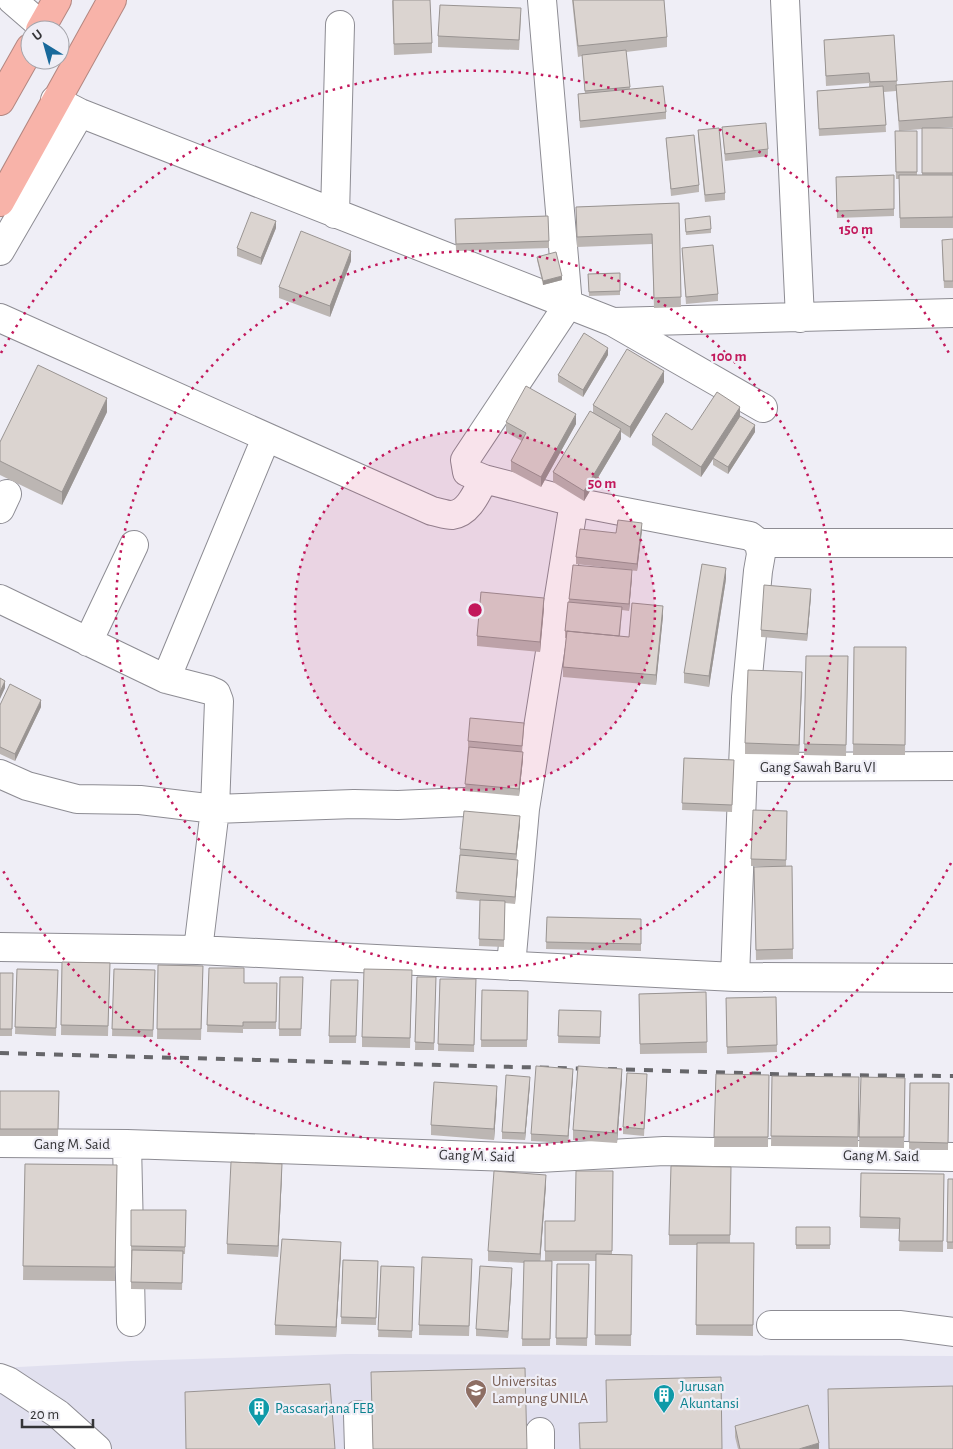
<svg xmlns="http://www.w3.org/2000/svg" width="953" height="1449" font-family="'Alegreya Sans',sans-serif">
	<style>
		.built { fill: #e1e0ef }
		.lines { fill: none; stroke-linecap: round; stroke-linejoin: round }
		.minor-casing { stroke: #8d8c93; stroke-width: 30 }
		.highway-casing { stroke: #b38781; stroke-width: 30 }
		.minor { stroke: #fff; stroke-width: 28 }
		.highway { stroke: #f8b3a9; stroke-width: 28 }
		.rail { stroke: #66666a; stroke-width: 4; stroke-dasharray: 9 9; stroke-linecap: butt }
		.wall { fill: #bcb6b3 }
		.shaded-wall { fill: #999492 }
		.building { fill: #dbd4d0; stroke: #999492 }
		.ring { fill: none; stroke: #c2185b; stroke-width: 2.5; stroke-dasharray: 2.5 5 }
		.labels { text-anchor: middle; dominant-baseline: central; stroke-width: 4.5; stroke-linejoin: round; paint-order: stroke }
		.street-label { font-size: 15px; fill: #343437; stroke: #efeef6 }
		.education-label { font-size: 15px; fill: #785e54; stroke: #efeef6; text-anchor: start }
		.culture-label { font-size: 15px; fill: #0d838f; stroke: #efeef6; text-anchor: start }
		.centre { fill: #c2185b; stroke: #efeef6; stroke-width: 2.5 }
		.ring-label { font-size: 15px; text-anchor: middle; font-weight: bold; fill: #c2185b; stroke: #efeef6; stroke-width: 4.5; stroke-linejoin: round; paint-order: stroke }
	</style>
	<rect width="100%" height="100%" fill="#efeef6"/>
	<!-- built -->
	<path class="built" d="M346,1354L953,1356V1449H0V1368L131,1361Z"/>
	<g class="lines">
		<!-- minor casing -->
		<g class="minor-casing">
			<path id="minor" d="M12,0L42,26
				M785,0L800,318
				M55,100L80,113L613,322L953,313
				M335,214L340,25
				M0,251L80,113
				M0,318L432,511C438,512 446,515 452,515C469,513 477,492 484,479
				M613,322L763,408
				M574,502L750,536L759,543L761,554L758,571L746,697L743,767
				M0,509L7,494
				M759,543H953
				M0,599L166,679L209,690L216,693L219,701L215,809L198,950
				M88,642L134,545
				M166,679L266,438
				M0,774L27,786L77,799L140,800L215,809L354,804L398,805L464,802L525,809
				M0,947L198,950L735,977L953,978
				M511,966L525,809L574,502L484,479L467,472L465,460L568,305L542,0
				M735,977L743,767L953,766
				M0,1143L127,1144L539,1158L664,1151L953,1157
				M127,1144L131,1322
				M771,1325H901L953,1332
				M0,1378L8,1381L58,1414L97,1449
				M358,1415L359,1449
				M540,1449V1432"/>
		</g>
		<!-- highway casing -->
		<g class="highway-casing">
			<path id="highway" d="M40,30L57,0
				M0,101L30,48
				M0,202L112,0"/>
		</g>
		<!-- minor -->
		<use href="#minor" class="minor"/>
		<!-- highway -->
		<use href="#highway" class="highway"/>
		<!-- rail -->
		<path class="rail" d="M0,1053L591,1069
			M608,1069L805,1075L953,1076"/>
	</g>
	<!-- wall -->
	<path class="wall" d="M392,0L432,43V53L394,55Z
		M572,0H664L667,37V47L626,52L630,89L666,112V119L580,128L578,94H585L582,56L578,57Z
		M521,18L519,50L438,47V36Z
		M894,35L897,85L953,81V127L939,128H953V228H900L899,179H896L895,131H917V175H922V129L899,131L896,91L884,92L886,132L819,136L817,91L869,87V83L826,86L824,40Z
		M722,127L768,149V156L725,161Z
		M698,130L725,193V200L705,202L698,137Z
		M666,138L699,185V192L671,196Z
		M894,175V216L837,218L836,177Z
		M679,203L681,307L654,308L652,244L577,247L576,207Z
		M548,216L549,248L456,251L455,219Z
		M685,222L711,229V233L686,235Z
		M276,228L261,265L237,256V248Z
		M953,239V288H944L942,247Z
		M682,248L718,294V301L686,304Z
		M537,257L562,280L543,285L537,260Z
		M351,261L330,317L279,298V287Z
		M620,273V295L589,296L588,274Z
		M608,355L583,397L558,382V375Z
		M664,382L630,438L621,432V439L584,501L553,482V472L593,412V405Z
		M107,412L62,505L0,475V442Z
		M740,416L755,432L728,474L713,465V459L701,477L652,445V435L692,430Z
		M506,422L576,424L541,487L511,471V461L522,441L506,432Z
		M642,530L637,571L576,564V557L616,533Z
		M632,577L629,611L622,610L620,636L629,637L663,616L656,685L563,677V667L566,638H565V631L569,599Z
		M726,579L709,687L684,683V673Z
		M811,596L807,641L761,637V630Z
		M544,608L540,652L477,646V636Z
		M854,647H906L905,755H853Z
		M806,656H848L846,756L804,755Z
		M802,683L799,755L745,754V743Z
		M0,705L41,707L15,761L0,754Z
		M524,730L522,752L523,759L519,796L465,791L468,749V741Z
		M684,758L734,760L732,812L682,810Z
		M787,811L786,867L792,866L793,959L756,960L754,867H774L751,866V859Z
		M520,823L516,860L518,867L515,904L505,903L504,947L479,946L480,901L456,899L460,849Z
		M547,917L641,919V951L546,949Z
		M62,962L110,963L108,1036L61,1035Z
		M158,965L203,966L201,1040L157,1039Z
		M209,968L244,983H277L276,1029H243V1033L207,1032Z
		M17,969L58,970L56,1036L15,1034Z
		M114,969L155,970L153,1037L112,1036Z
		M0,973H13L12,1036H0Z
		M280,977H303L301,1036H279Z
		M417,977H436L434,1050H415Z
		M440,979H476L474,1052L438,1051Z
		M331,980H358L356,1043H329Z
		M412,980L410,1048L362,1047V1037Z
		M482,990L528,991L527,1047H481Z
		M706,992L707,1053L640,1054L639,994Z
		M776,997L777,1052L727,1054L726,998Z
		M559,1010L601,1011L600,1044L558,1043Z
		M716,1074L769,1075L768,1147H714Z
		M573,1076L568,1143L531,1141V1134Z
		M772,1076L859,1077L858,1147L771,1146Z
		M861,1077L905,1078L904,1148L859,1147Z
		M622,1079L617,1143L573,1140V1130Z
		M647,1081L644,1136L623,1134V1127Z
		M910,1083H949L948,1150H909Z
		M530,1084L525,1140L502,1139V1132Z
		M0,1091H59L58,1136H0Z
		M497,1097L494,1140L431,1135V1125Z
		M25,1164L117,1165L115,1281L23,1280Z
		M731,1167L730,1243H754L753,1336L696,1335L697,1245H669V1235Z
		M613,1171L612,1254L632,1255L631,1346L595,1345L596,1261H546H552L550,1346H522L524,1263L488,1261V1251L546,1185L540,1261H545V1221H575Z
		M282,1174L278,1257L227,1254V1244Z
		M944,1174L943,1252L899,1251L900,1229L860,1228V1217Z
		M948,1179H953V1249H947Z
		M186,1210L185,1254H183L182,1290L131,1289V1246Z
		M796,1227H830V1249H796Z
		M341,1252L336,1337L275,1335V1325Z
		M343,1260L378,1261L376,1325L341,1324Z
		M557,1264H589L587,1346L556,1345Z
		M381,1266L414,1267L412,1338L378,1337Z
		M472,1269L469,1336L419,1335V1325Z
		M512,1275L508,1338L476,1336V1329Z
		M735,1426L819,1449H738L735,1437Z"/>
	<!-- shaded-wall -->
	<path class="shaded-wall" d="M276,221V228L261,265V258Z
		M351,251V261L330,317V306Z
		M562,276V280L543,285V281Z
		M608,348V355L583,397V390Z
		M664,371V382L630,438V427Z
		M107,398V412L62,505V492Z
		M740,407V417L713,458V459L701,477V467Z
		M576,414V424L541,487V477Z
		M755,425V432L728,474V467Z
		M621,429V439L584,501V491Z
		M642,523V530L637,571V564Z
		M726,568V579L709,687V676Z
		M632,570V577L629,611V604Z
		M811,589V596L807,641V634Z
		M544,598V608L540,652V642Z
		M663,606V616L656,685V675Z
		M802,672V683L799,755V745Z
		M5,681V688L0,699V692Z
		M41,700V707L15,761V754Z
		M523,752V759L519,796V789Z
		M520,816V823L516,861V854Z
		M518,860V867L515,904V897Z
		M573,1069V1076L568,1143V1136Z
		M622,1069V1079L617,1143V1133Z
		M530,1077V1084L525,1140V1133Z
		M497,1086V1097L494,1140V1129Z
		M282,1164V1174L278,1257V1246Z
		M546,1175V1185L540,1264V1254Z
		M341,1242V1252L336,1337V1327Z
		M512,1268V1275L508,1338V1331Z
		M819,1443V1449H799Z"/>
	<!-- building -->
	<path class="building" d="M393,0H430L432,43L394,44Z
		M573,0H664L667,37L578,46Z
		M440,5L521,8L519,40L438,36Z
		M894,35L897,81L870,82L869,73L826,76L824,40Z
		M626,50L630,87L585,91L582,55Z
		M953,81V117L899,121L896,85Z
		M663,86L666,112L580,121L578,94Z
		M883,86L886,125L819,129L817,91Z
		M766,123L768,149L725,154L722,127Z
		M719,128L725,193L705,195L698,130Z
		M922,128H953V173H922Z
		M895,131H917V172H896Z
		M694,135L699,185L671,189L666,138Z
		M894,175V209L837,211L836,177Z
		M899,175H953V217L900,218Z
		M679,203L681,297L654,298L652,234L577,237L576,207Z
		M251,212L276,221L261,258L237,248Z
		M548,216L549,241L456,244L455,219Z
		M710,216L711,229L686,232L685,219Z
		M301,231L351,251L330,306L279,287Z
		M953,239V281H944L942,240Z
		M713,245L718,294L686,297L682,248Z
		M556,252L562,276L543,281L537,257Z
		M620,273V291L589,292L588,274Z
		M584,333L608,348L583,390L558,375Z
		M627,349L664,371L630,427L593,405Z
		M38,365L107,398L62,492L0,461V442Z
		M526,386L576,414L541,477L511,461L526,433L506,422Z
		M717,392L740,407L701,467L652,435L666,413L692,430Z
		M590,411L621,429L584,491L553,472Z
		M740,416L755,425L728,467L713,458Z
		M618,520L642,523L637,564L576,557L580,529L616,533Z
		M702,564L726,568L709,676L684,673Z
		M573,565L632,570L629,604L569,599Z
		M764,585L811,589L807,634L761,630Z
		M481,592L544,598L540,642L477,636Z
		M568,602L622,607L619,636L565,631Z
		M632,603L663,606L656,675L563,667L567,631L629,637Z
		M854,647H906L905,745L853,744Z
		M806,656H848L846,745L804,744Z
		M748,670L802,672L799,745L745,743Z
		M0,678L5,681L0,692Z
		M10,684L41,700L15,754L0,747V705Z
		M470,718L524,723L522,746L468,741Z
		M469,747L523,752L519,789L465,784Z
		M684,758L734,760L732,805L682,803Z
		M753,810L787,811L786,860L751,859Z
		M464,811L520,816L516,854L460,849Z
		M460,855L518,860L515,897L456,892Z
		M792,866L793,949L756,950L754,867Z
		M480,900L505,901L504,940L479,939Z
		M547,917L641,919V944L546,942Z
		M62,962L110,963L108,1026L61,1025Z
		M158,965L203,966L201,1029H157Z
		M209,968H244V983H277L276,1022H243V1026L207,1025Z
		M17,969L58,970L56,1028L15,1027Z
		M114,969L155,970L153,1030L112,1029Z
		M364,969L412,970L410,1038L362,1037Z
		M0,973H13L12,1029H0Z
		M280,977H303L301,1029H279Z
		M417,977H436L434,1043L415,1042Z
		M440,979H476L474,1045L438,1044Z
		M331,980H358L356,1036H329Z
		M482,990L528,991L527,1040H481Z
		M706,992L707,1042L640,1044L639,994Z
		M776,997L777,1045L727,1047L726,998Z
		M559,1010L601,1011L600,1037L558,1036Z
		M536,1066L573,1069L568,1136L531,1134Z
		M578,1066L622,1069L617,1133L573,1130Z
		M627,1073L647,1074L644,1129L623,1127Z
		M716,1074L769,1075L768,1137H714Z
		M506,1075L530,1077L525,1133L502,1132Z
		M772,1076L859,1077L858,1137L771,1136Z
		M861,1077L905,1078L904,1137H859Z
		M434,1082L497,1086L494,1129L431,1125Z
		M910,1083H949L948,1143L909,1142Z
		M0,1091H59L58,1129H0Z
		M231,1162L282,1164L278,1246L227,1244Z
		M25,1164L117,1165L115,1267L23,1266Z
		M671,1166L731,1167L730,1235H669Z
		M494,1171L546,1175L540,1254L488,1251Z
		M576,1171H613L612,1251H545V1221H575Z
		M861,1173L944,1174L943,1241H899L900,1218L860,1217Z
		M948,1179H953V1242H947Z
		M131,1210H186L185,1247L131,1246Z
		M796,1227H830V1245H796Z
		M282,1239L341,1242L336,1327L275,1325Z
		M697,1243H754L753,1325H696Z
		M132,1250L183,1251L182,1283L131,1282Z
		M596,1254L632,1255L631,1335H595Z
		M422,1257L472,1259L469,1326L419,1325Z
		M343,1260L378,1261L376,1318L341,1317Z
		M524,1261H552L550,1339H522Z
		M557,1264H589L587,1338H556Z
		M381,1266L414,1267L412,1331L378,1330Z
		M480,1266L512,1268L508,1331L476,1329Z
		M525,1368L527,1449H373L371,1372Z
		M721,1377L722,1449H580L579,1423L607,1422L606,1380Z
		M330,1384L335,1449H186L185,1392Z
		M953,1386V1449H829L828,1389Z
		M808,1405L819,1443L799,1449H740L735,1426Z"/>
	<!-- distance rings -->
	<circle cx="475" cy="610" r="180" fill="#c2185b" fill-opacity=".12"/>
	<g class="ring">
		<circle cx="475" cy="610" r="180"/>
		<circle cx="475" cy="610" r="359"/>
		<path d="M951 863A539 539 0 0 1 1 867M1 353A539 539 0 0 1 951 357"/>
	</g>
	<!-- icons -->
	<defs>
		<g id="university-pin" transform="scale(1.125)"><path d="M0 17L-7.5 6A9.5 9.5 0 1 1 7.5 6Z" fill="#8d6e63" stroke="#efeef6"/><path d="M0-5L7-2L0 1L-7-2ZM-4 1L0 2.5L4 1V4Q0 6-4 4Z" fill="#fff"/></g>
		<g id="building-pin" transform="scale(1.125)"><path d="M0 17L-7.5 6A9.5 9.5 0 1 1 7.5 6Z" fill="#0f9aa8" stroke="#efeef6"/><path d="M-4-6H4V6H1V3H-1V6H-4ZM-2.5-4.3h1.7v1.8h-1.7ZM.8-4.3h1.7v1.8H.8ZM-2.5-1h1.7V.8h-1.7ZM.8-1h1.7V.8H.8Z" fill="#fff"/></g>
	</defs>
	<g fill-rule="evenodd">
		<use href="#university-pin" x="476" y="1390"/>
		<use href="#building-pin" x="664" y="1395"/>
		<use href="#building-pin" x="259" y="1408"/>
	</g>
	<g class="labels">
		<!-- street labels -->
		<g class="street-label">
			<text x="818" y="767">Gang Sawah Baru VI</text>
			<text x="72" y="1144">Gang M. Said</text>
			<text transform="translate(477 1156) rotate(2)">Gang M. Said</text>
			<text transform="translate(881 1156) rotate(1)">Gang M. Said</text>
		</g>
		<!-- education labels -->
		<g class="education-label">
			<text x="492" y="1381">Universitas<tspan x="492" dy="17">Lampung UNILA</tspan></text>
		</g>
		<!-- culture labels -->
		<g class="culture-label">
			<text x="680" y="1386">Jurusan<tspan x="680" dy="17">Akuntansi</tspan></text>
			<text x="275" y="1408">Pascasarjana FEB</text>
		</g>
	</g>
	<circle cx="475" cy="610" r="8" class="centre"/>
	<g class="ring-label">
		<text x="856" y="234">150 m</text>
		<text x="729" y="361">100 m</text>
		<text x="602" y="488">50 m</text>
	</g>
	<!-- north arrow -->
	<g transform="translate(45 45) rotate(323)"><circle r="24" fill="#efeef6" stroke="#a4a4aa"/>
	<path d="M0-4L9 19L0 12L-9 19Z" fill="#18699b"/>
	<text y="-8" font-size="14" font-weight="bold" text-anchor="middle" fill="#343437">U</text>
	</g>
	<!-- scale -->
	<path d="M22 1419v8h71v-8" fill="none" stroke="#343437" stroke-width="2.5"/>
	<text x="30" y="1419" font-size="15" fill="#343437" stroke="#efeef6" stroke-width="4" paint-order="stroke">20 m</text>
</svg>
